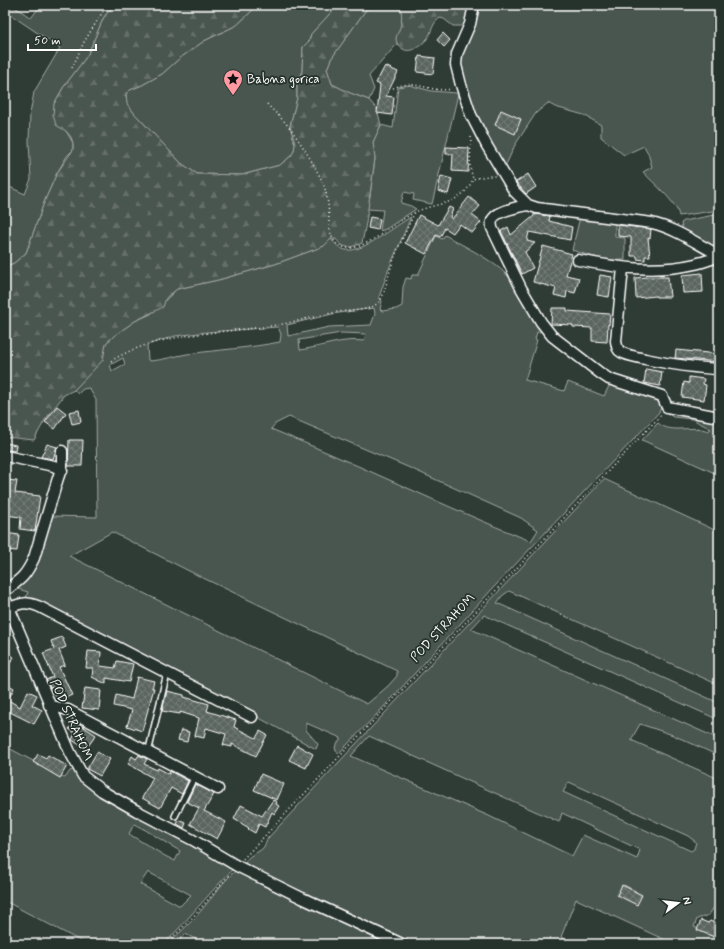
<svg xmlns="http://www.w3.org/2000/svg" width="724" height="949" font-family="Mynerve,sans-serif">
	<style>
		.grass { fill: #4a544f; stroke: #a4aaa7; fill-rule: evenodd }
		.forest { fill: url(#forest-firs); stroke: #a4aaa7 }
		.building { fill: url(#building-cross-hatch); stroke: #fff }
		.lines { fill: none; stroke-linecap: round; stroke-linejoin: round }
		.service-casing { stroke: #fff; stroke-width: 8 }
		.minor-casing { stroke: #fff; stroke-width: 13 }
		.path { stroke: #fff; stroke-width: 1.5; stroke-dasharray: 1 3; stroke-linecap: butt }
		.service { stroke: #26332d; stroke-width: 5 }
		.minor { stroke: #26332d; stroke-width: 10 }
		.labels { text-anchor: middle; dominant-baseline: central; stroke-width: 3.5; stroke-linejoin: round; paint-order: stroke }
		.poi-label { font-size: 13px; fill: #fff; stroke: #26332d; text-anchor: start }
		.street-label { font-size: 13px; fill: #fff; stroke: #26332d }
	</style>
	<defs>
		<pattern id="forest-firs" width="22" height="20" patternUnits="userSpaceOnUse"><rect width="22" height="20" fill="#4a544f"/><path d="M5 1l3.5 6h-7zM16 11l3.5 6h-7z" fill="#656e69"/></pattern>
		<pattern id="building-cross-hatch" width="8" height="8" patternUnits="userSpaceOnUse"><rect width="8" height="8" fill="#5b6661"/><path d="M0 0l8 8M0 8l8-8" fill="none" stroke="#747d79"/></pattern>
	</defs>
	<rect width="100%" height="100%" fill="#2f3b35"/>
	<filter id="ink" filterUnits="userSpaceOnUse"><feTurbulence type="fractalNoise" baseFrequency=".025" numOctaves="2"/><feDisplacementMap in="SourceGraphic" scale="8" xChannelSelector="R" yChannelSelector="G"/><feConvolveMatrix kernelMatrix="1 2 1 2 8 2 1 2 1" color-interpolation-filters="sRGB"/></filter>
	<g filter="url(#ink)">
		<!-- grass -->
		<path class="grass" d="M5,5H12L31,18L41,5H114L104,17L87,56L63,88L54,104L66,131L73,143V150L67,156L57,173L45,200L26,253L14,263L5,267V185L25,194L31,179L29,141L30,114L34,92L60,48L5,11Z
			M258,5H338L311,34L309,42L303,47L302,71L297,83V98L290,126L295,144L294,151L291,156L280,165L242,175L197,174L181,163L134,113L127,104L126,94L130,90L142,85L162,74L180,58L204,41L237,25Z
			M371,5H395L401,9C402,14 402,19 401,25C400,32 395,36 397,44L369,76L374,89L369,100L350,93L332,84L327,69L331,59L365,11Z
			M474,5H719V210L679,216C677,202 653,183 643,172L652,167L648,153L644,146L624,155L601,137V125L584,115L555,107L548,103L536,113L515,145L504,169L481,127L462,80L460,57Z
			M409,85L431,91L456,93L458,94L432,204L413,200L414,194L404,192L401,203L411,206L416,209L386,229L380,231L383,210L367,209L370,196L375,159L373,142L381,125L393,128L398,87Z
			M719,214V252L683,231L681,223L684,221Z
			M411,217L388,271L379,297L382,301L380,309L382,311L396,309L402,306L403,287L406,278L411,279L412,275H418L436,236L442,239L445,235C465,247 490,258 507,275C521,289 531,309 542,326L540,332H537L535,339L537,340L525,380L564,391L568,382L604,396L611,382L648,393L663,404L659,412L650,422L495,586L379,712L339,753L336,751L335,747L341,738L306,723V730L318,744L316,749L241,708L26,598L28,592L15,588L50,516L97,517L96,400L89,388L83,389L78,394L74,390L102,360L106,343L115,335L135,321L151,314L177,289L218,280L275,264L324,246L331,239C335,244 340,249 346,250C363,253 396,225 411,217ZM374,308L375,314L371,325L329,327L288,336L287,325L332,314ZM278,327L281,334L280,342C249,348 218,350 187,354C175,356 163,360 150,361L148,360L147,345L175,336L207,332ZM341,333L366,334L364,341C343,338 321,347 300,350L299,340ZM123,358L125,364L112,371L110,365ZM289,417L410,468L521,518L538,530L531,541L528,540C441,505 358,464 271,429L275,424ZM112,532L197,575L397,671V676L388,686L367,704L69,556Z
			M580,217L615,221V237L625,238V260C606,261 590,256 572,250Z
			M672,411L719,420V475L642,440L658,423C672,435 692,424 708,431L711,429L692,419L673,417L667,413Z
			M604,479L719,532V685L509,591L502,596L497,603L719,703V720L484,615L471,629L719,739V756L673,735L640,724L631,740L719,779V899L709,915L697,919L694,927L719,937L718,944H674L576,899L561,937L576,944H409L245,865C246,855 257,854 263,848C265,846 266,841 267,839ZM369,736L559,822L562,813L640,850L637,859L583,835L572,856L489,816L351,756ZM569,782L688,836L696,842L694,849L691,851L563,792ZM624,885L636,891L634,899L619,893Z
			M5,746L65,778L70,771L75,769L178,836L233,869C209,893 188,920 164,944H86L5,901ZM134,824C151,832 165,843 180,851L175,861L165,856L129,834ZM148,872L191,895L180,906L140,884Z
			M235,871H239L394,944H206L185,934L176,944H168L195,918L225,881Z"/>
		<!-- forest -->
		<path class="forest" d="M114,5H258L237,25L204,41L180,58L162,74L142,85L130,90L126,94L127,104L134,113L181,163L197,174L242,175L280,165L291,156L294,151L295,144L290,126L297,98V83L302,71L303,47L309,41L311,34L338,5H372L365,11L331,59L327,69L332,84L350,93L369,100L377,109L381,125L373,142L375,158L366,223L362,243C351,248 344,250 336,239H331L324,246L275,264L218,280L177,289L166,298L163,307L135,321L115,335L106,343L103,360L74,390L64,395L45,420L34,440L6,437L8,415L5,406V267L14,263L26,253L45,200L57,173L73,150V143L71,137L66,131L56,125L53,115L54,104L63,88L87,56L104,17Z
			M395,5H470L464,26H453L444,19L440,18C432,23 432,32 427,39C422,45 411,54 403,49C400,47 396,43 396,39C396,36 398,33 399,30C402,23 402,16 401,9Z"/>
		<!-- building -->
		<path class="building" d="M443,33L450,40L444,47L437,40Z
			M419,56L435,58L433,74L417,72Z
			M385,66L398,72L386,96L394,97L392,115L377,113L380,85L376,83Z
			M501,110L521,119L515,134L495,125Z
			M446,147L469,148L468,172L452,171L453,154H446Z
			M528,174L536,187L526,194L516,182Z
			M441,176L452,179L448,194L438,191Z
			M469,197L480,206L472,215L481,222L472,233L460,224L453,233L445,228L440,237L436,235L426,254L405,243L419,215L438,225L449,207L453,209L450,217L452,219Z
			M534,214L550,216L549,221L572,227L570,240L529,232L527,241L535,243L525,252L533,268L522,274L501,231L508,227L511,235L534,216Z
			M370,217L380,219L378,230L368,228Z
			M618,225L651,229L650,239L648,238L650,256H645V260L637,259V256H631V237L618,236Z
			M543,246L572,254L566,275L579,278L575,293L567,291L566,298L554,295L556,288L533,282Z
			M702,273L703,292L683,293L682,275Z
			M600,275L612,277L609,297L597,295Z
			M647,277H668L670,297H656V296L636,298L635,278Z
			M552,308H567V311L610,314L609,325L608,324L607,342L592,341V328L573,327V325L551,324Z
			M676,350L719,354V362L675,358Z
			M646,369L662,372L660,386L644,383Z
			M689,377L704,379L703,384L706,385L704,400L682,397L684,382L689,383Z
			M57,406L66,413L55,429L45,422Z
			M79,410L81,422L72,424L69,412Z
			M69,440H83L82,466H68Z
			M5,443L16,445L15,451L5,450Z
			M47,444L57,447L53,459L41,457Z
			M5,480L17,481L15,493L40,496L35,531L20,529L21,517L5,515Z
			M5,533L19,535L17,551L5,550Z
			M62,637L66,647L59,650L65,665L59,667L72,695L58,701L52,687L50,688L46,680L53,677L43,653L54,649L51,641Z
			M88,651L101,652L100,666L115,668L117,661L133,664L129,682L106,678V684L92,677L93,668H86Z
			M5,652L14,657L5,671Z
			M137,677L154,681L152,688H154L142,731L127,726L132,710L114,706L116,695L132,699Z
			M5,683L14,688L8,700L20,707L28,691L37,695L32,705L42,710L34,724L10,712L5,722Z
			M85,688L101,690L99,710L82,708Z
			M167,691L184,695V697L209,704L207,711L236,720L234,727L256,738L260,731L267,735L256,756L232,744V747L223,745L226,734L206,728L204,738L195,736L199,718L180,712V714L162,711Z
			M75,721L96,735L86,749L72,740L75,733L69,729Z
			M181,730L189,732L187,742L178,740Z
			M297,745L313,754L306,768L289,760Z
			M97,752L110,759L100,776L87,769Z
			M38,754L46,758L48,755L67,766L60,778L33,762Z
			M139,755L147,759L144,764L157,770L158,768L169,774L170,771L188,781L182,794L171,788L160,808L142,798L153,778L128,764L132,756L136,759Z
			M261,774L284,784L277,800L254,790Z
			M195,784L214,794L204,811L226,822L217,839L190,824L199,808L187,802Z
			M273,800L277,802L276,804L279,806L274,814L272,812L265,827L259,824L255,833L248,829L249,828L234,819L241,805L262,816Z
			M179,820L186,823L184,828L177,824Z
			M622,885L642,895L637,905L617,895Z
			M701,920L708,923L710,921L719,925V939L697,930Z"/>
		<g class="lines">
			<!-- service casing -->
			<g class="service-casing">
				<path id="service" d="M148,753L167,673
					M175,816L194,778"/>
			</g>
			<!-- minor casing -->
			<g class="minor-casing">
				<path id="minor" d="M474,5L470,24L457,54L456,65L461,85L471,115L487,146L514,191L528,205L537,208L652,223C677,229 697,244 719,255
					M528,205C519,207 494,211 492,221C491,223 492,226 492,228L521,288L541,322L552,336L600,373L609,379L662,396L667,407L719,417
					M578,260C617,268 656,273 695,264C703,262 711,259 719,257
					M623,268L616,341C617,346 617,350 621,352C628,356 638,357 645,359C670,364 694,368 719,369
					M5,456L54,466L62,471
					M5,591C21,579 25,577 34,558L58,478L62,467V451
					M5,598L70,752L83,776L102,791L137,811L193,840L237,866L302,898L402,944
					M10,608C22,602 27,602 40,607L252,717
					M49,705L68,710L218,789"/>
			</g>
			<!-- path -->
			<path class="path" d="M72,68L84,42L107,5
				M393,88C415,78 428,93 452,89
				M267,104C274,112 282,118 288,126C299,139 318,170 324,186C326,191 327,198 328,204C330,219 325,247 349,248C367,248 394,224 410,215C432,201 460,209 473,179L488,176H495
				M471,137L470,167L473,179
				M111,361C158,332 216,334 270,326C293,323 315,316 338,312C351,310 369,312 379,302C385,296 388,274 392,265C398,247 407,229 415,212
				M243,859L661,415
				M166,944L192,918L231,873"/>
			<!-- service -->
			<use href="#service" class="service"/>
			<!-- minor -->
			<use href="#minor" class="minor"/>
		</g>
	</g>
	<!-- icons -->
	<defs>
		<g id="sight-pin" transform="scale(1)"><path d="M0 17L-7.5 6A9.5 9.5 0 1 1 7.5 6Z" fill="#ff9aa2" stroke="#26332d"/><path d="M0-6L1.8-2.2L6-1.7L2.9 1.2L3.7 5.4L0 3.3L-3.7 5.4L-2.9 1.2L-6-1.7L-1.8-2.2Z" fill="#111"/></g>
	</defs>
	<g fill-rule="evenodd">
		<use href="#sight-pin" x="233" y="79"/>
	</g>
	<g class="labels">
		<!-- poi labels -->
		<g class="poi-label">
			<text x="247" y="79">Babna gorica</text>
		</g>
		<!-- street labels -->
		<g class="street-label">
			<text transform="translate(443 628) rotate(-47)">POD STRAHOM</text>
			<text transform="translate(71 720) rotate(66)">POD STRAHOM</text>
		</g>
	</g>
	<!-- margin -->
	<rect width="724" height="949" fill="none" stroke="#26332d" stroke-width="20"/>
	<rect x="10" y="10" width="704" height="929" fill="none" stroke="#fff" stroke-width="1.5" filter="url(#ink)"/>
	<!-- north arrow -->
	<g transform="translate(678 903) rotate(75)" stroke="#26332d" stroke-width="3" paint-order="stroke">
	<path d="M0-3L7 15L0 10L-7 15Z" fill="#ffffff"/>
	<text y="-6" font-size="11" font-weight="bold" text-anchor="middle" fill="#ffffff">N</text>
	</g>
	<!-- scale -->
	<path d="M28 44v6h68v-6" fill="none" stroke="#ffffff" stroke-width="2"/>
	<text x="34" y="44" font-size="12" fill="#ffffff" stroke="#26332d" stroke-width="3" paint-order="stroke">50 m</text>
</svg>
